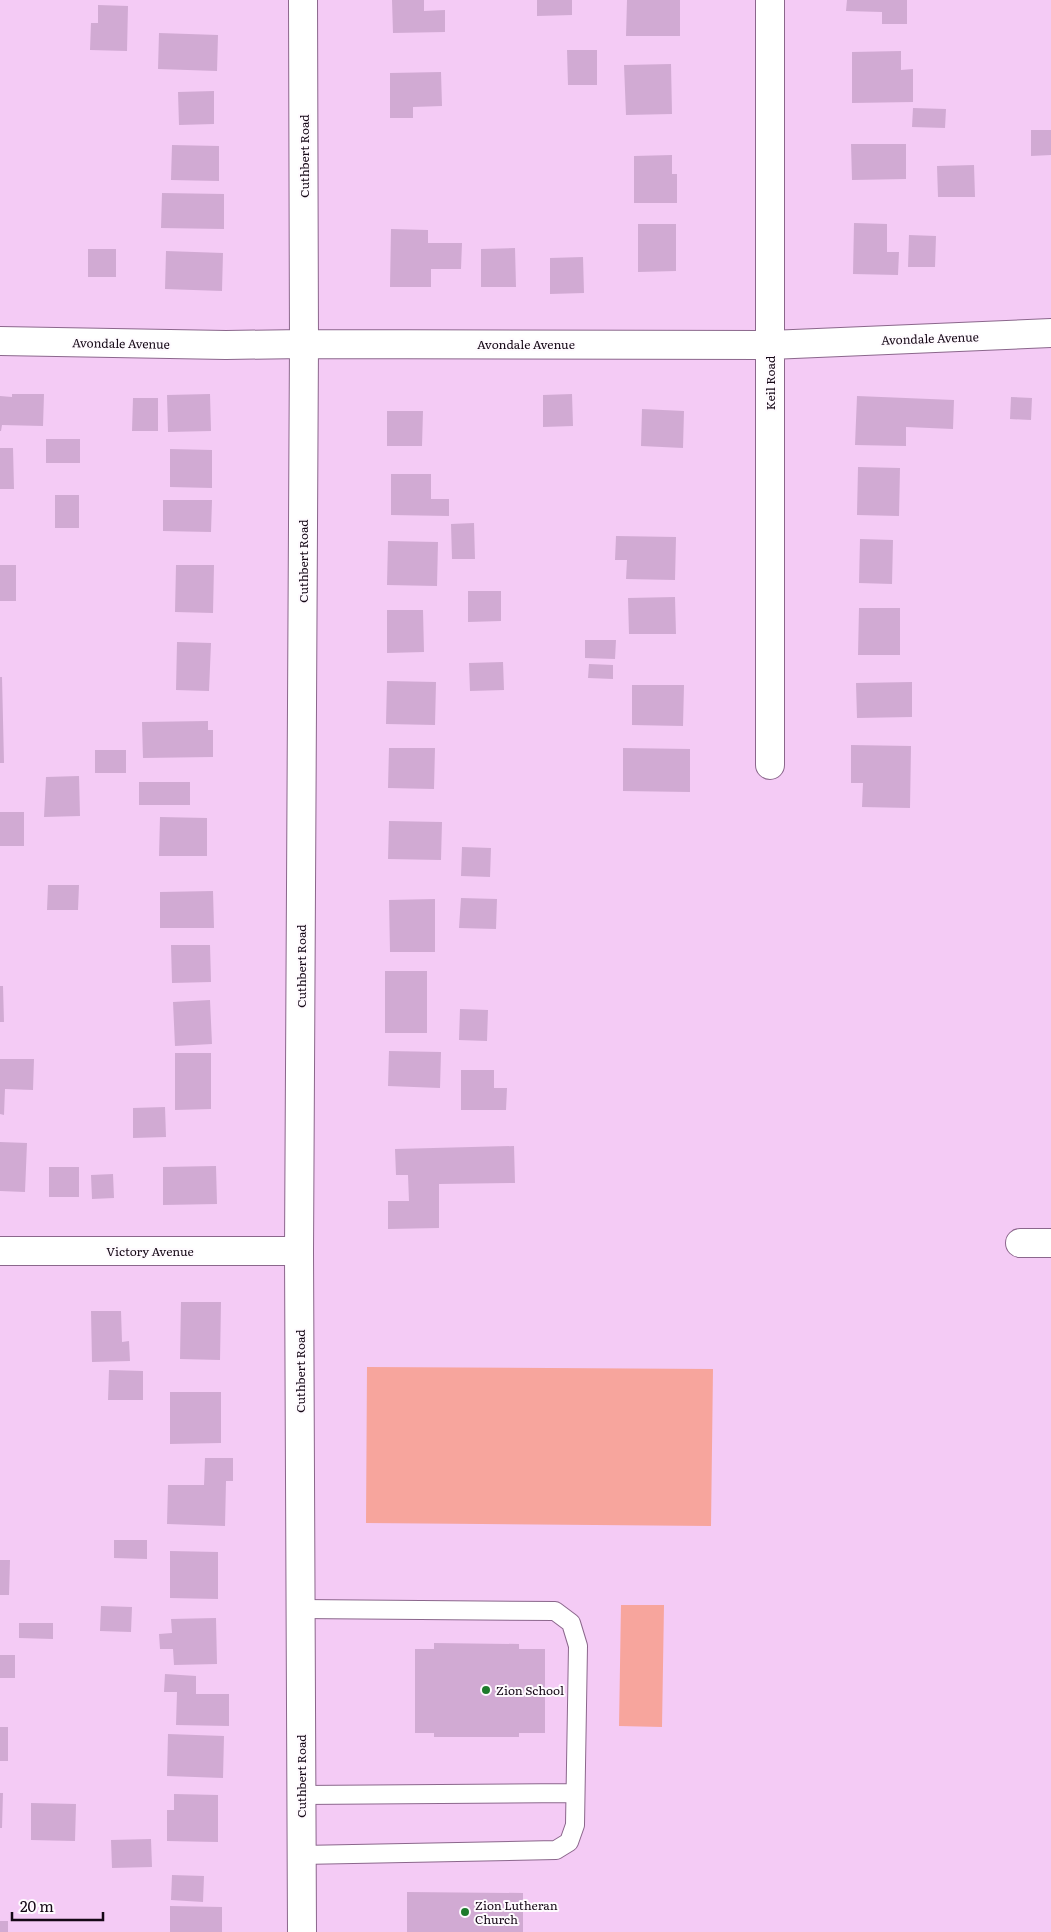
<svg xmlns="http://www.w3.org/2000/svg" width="1051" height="1932" font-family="Literata,serif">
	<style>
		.green { fill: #f7a59d }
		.building { fill: #d1aad3 }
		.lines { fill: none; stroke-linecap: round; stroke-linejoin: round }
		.service-casing { stroke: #8b678c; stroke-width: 20 }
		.minor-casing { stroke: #8b678c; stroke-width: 30 }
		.service { stroke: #fff; stroke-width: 18 }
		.minor { stroke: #fff; stroke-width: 28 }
		.poi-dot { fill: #1d7a2b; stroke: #fefafe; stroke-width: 2 }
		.labels { text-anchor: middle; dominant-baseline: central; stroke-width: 4; stroke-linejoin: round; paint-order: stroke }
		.street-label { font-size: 12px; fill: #140715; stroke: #fefafe }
		.poi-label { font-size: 12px; fill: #140715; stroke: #fefafe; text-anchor: start }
	</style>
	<rect width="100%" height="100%" fill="#f4cbf5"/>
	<!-- green -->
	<path class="green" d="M367,1367L713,1369L711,1526L366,1523Z
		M621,1605H664L662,1727L619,1726Z"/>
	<!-- building -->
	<path class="building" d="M392,0H424V11L445,10V32L393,33Z
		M537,0H572V15L537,16Z
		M627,0H680V36H626Z
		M847,0H907V24H882V12L846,11Z
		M98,5L128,6L127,51L90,50L91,23H98Z
		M159,33L218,35L217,71L158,69Z
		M567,50H597V85H568Z
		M901,51V70L913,69V102L852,103V52Z
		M671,64L672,114L626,115L624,65Z
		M441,72L442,106L413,107V118H390V73Z
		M214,91V124L179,125L178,92Z
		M913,108L946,109L945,128L912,127Z
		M1031,130H1051V155L1031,156Z
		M851,144H906V179L852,180Z
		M172,145L219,146V181L171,180Z
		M672,155V174H677V203H634V156Z
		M974,165L975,197H938L937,166Z
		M162,193L224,194V229L161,228Z
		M854,223L887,224V252H899L898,275L853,274Z
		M638,224H676V271L638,272Z
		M391,229L428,230V243H462L461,269H431V287H390Z
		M909,235L936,236L935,267H908Z
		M515,248L516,287H481V249Z
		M88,249H116V277H88Z
		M166,251L223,253L222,291L165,289Z
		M583,257L584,293L550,294V258Z
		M12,394H44L43,426L2,425L1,431H0V396L12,397Z
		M210,394L211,431L168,432L167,395Z
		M572,394L573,426L543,427V395Z
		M857,396L954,400L953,429L906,427V446L855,445Z
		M1011,397L1032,398L1031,420L1010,419Z
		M133,398H158V431H132Z
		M642,409L684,411L683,448L641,446Z
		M387,411H423L422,446H387Z
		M46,439H80V463H46Z
		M0,448H13L14,489H0Z
		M170,449L212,450V488L170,487Z
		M858,467L900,468L899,516L857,515Z
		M391,474H431V499H449V516L391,515Z
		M55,495H79V528H55Z
		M163,500H212L211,532L163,531Z
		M474,523L475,559H452L451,524Z
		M616,536L676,537L675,580L626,579L627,560H615Z
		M860,539L893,540L892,584L859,583Z
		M388,541L438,542L437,586L387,585Z
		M0,565H16V601H0Z
		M176,565H214L213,613L175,612Z
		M468,591H501V621L468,622Z
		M675,597L676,634H629L628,598Z
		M859,608H900V655H858Z
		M387,610H423L424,652L387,653Z
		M585,640H616L615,659L585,658Z
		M177,642L211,643L209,691L176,690Z
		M503,662L504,690L470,691L469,663Z
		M589,664L613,665V679L588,678Z
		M0,677H2L4,763H0Z
		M387,681L436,682L435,725L386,724Z
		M912,682V717L857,718L856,683Z
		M632,685H684L683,726L632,725Z
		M208,721V730H213V757L143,758L142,722Z
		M851,745L911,746L910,808L862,807L863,783H851Z
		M389,748H435L434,789L388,788Z
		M623,748L690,749V792L623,791Z
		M95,750H126V773H95Z
		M79,776L80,816L44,817L46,777Z
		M139,782H190V805H139Z
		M0,812H24V846H0Z
		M160,817L207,818V856H159Z
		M389,821L442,822L441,860L388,859Z
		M462,847L491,848L490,877L461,876Z
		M48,885H79L78,910H47Z
		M213,891L214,928H160V892Z
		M461,898L497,899L496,929L459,928Z
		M435,899V952H390L389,900Z
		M171,945H210L211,982L172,983Z
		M385,971H427V1033H385Z
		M0,986H3L4,1022H0Z
		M210,1000L212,1044L175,1046L173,1002Z
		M460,1009L488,1010L487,1041L459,1040Z
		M389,1051L441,1052L440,1088L388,1086Z
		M175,1053H211V1109L175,1110Z
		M0,1059H34L33,1090L5,1089L4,1115L0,1114Z
		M461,1070H494V1088H507L506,1110H461Z
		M165,1107L166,1137L133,1138V1108Z
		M0,1142L27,1143L25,1192L0,1191Z
		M514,1146L515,1183L439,1184V1228L388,1229V1201H409L408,1175H396L395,1149Z
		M216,1166L217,1204L163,1205V1167Z
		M49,1167H79V1197H49Z
		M113,1174L114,1198L92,1199L91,1175Z
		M181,1302H221L220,1360L180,1359Z
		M91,1311H121L122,1342L129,1341L130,1361L92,1362Z
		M109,1370L143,1371V1400H108Z
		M170,1392H221V1443L170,1444Z
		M205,1458H233V1481H226L225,1526L167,1524L168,1485H204Z
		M114,1540H147V1559L114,1558Z
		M170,1551L218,1552V1599L170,1598Z
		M0,1560H10L9,1595H0Z
		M101,1606L132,1607L131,1632L100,1631Z
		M216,1618L217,1664L174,1665L173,1649H160L159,1634L172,1633L171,1619Z
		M19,1623H53V1639L19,1638Z
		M434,1643L519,1644V1649H545V1733H519V1737H434V1733H415V1649H434Z
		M0,1655H15V1678H0Z
		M165,1674L196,1676V1694H229V1726L176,1725L177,1692H164Z
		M0,1727H8V1761H0Z
		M168,1734L224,1736L223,1778L167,1776Z
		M0,1793H3L2,1828H0Z
		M174,1794L218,1795V1842L167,1841V1810H174Z
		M31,1803L76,1804L75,1841L31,1840Z
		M151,1839L152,1867L112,1868L111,1840Z
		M172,1875L204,1876L203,1902L171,1900Z
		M407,1892L523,1893V1932H407Z
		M170,1906L222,1907V1932H170Z
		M0,1921H8V1932H0Z"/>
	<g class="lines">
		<!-- service casing -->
		<g class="service-casing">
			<path id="service" d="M301,1609L555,1611L571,1623L578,1646L575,1825L569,1842L556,1850L301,1855
				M301,1795L575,1793"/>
		</g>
		<!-- minor casing -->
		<g class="minor-casing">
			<path id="minor" d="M0,341L226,345L304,344L770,345L1051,333
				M770,765V0
				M1020,1243H1051
				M0,1251H299
				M302,1932L299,1251L304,344L303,0"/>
		</g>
		<!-- service -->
		<use href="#service" class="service"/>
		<!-- minor -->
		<use href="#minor" class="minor"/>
	</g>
	<!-- markers -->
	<g class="poi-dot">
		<circle cx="486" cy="1690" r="5"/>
		<circle cx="465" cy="1912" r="5"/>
	</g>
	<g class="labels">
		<!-- street labels -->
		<g class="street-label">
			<text transform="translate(304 156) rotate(-90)">Cuthbert Road</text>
			<text transform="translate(930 338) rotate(-2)">Avondale Avenue</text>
			<text transform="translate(121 343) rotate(1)">Avondale Avenue</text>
			<text x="526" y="344">Avondale Avenue</text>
			<text transform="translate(770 383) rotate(-90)">Keil Road</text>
			<text transform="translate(303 561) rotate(-90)">Cuthbert Road</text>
			<text transform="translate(301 966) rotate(-90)">Cuthbert Road</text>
			<text x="150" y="1251">Victory Avenue</text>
			<text transform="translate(300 1371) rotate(-90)">Cuthbert Road</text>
			<text transform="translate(301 1776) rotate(-90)">Cuthbert Road</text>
		</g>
		<!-- poi labels -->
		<g class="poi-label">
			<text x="496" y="1690">Zion School</text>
			<text x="475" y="1905">Zion Lutheran<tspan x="475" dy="14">Church</tspan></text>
		</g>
	</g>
	<!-- scale -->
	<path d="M12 1912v8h91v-8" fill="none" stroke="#140715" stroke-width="2.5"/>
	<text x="20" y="1912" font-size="15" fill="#140715" stroke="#fefafe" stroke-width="4" paint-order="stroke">20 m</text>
</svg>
